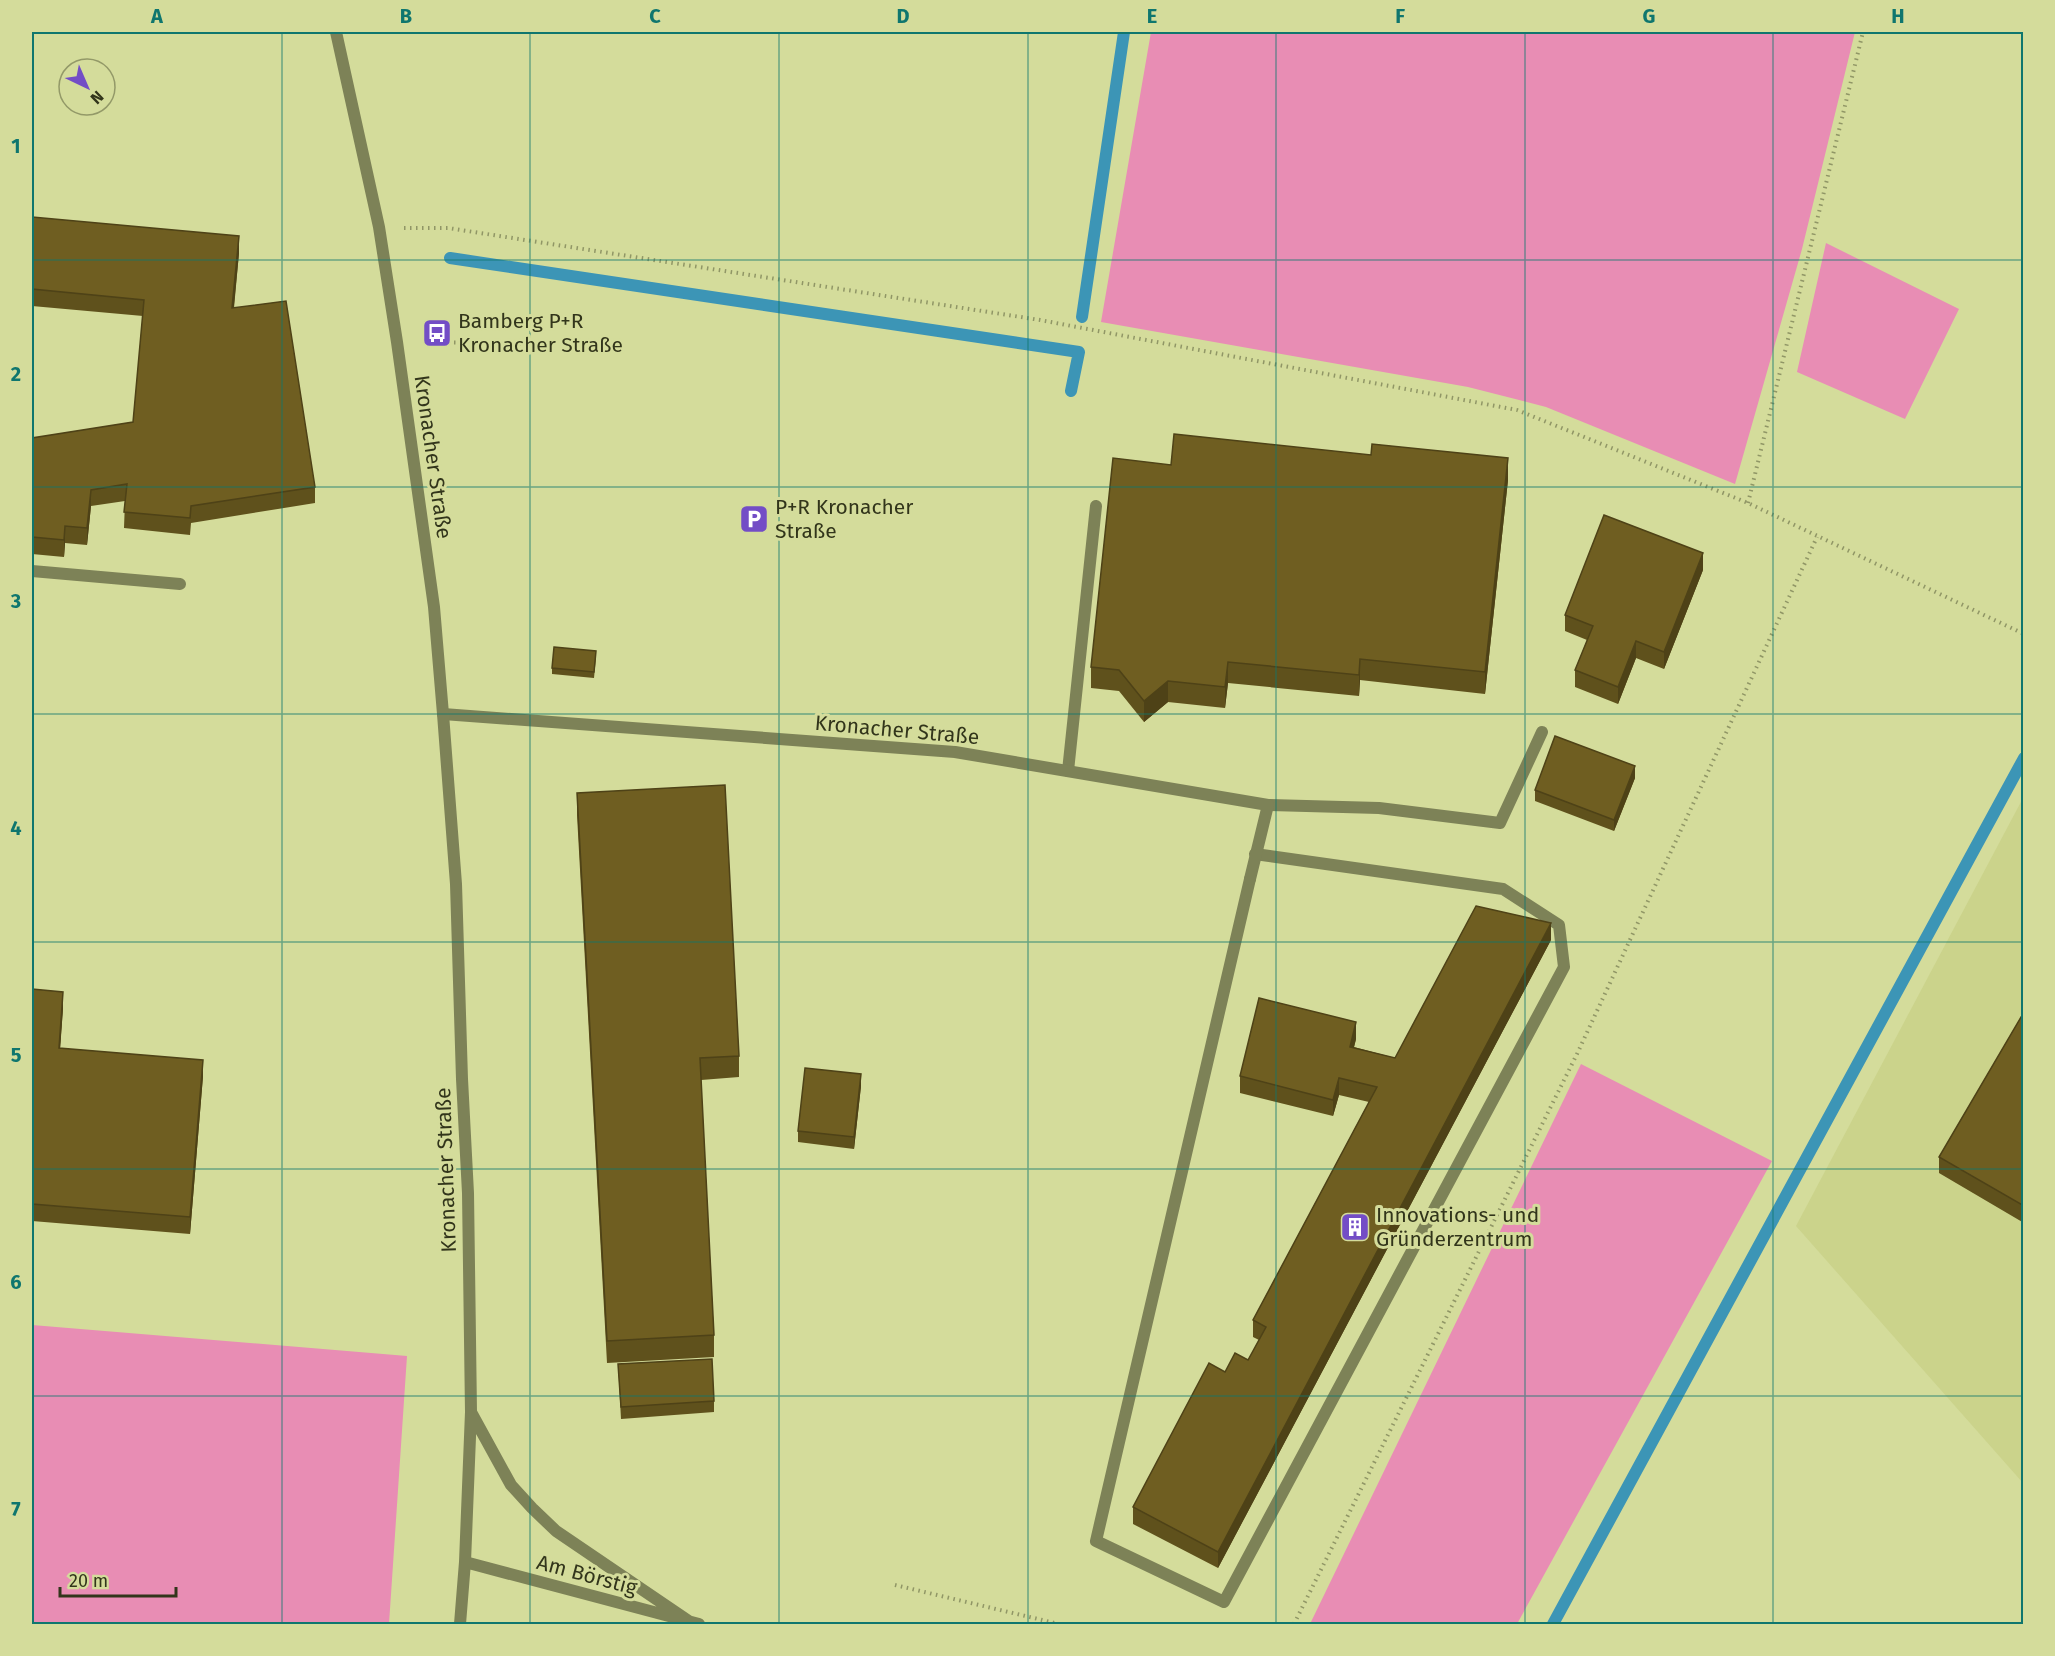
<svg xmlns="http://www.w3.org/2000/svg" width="2055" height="1656" font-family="'Fira Sans',sans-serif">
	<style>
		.built { fill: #cbd38b }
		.green { fill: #e88db4 }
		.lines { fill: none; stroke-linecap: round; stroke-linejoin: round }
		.stream { stroke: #3c95b6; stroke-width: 12 }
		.path { stroke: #909666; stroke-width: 4; stroke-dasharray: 1.5 4.5; stroke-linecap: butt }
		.service { stroke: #7d8257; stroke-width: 12 }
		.minor { stroke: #7d8257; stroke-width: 12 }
		.tertiary { stroke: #7d8257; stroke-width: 12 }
		.wall { fill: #5f511c }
		.shaded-wall { fill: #4e4217 }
		.building { fill: #6f5e21; stroke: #4e4217; stroke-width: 1.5 }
		.grid { fill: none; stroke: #0f766e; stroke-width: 1.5; stroke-opacity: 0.55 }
		.labels { text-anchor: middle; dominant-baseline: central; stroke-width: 6; stroke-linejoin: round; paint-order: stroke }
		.poi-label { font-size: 21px; fill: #32351b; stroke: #d4dc9b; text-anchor: start }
		.street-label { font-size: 21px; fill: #32351b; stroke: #d4dc9b }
		.neatline { fill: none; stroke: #0f766e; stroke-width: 2 }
		.grid-label { font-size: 20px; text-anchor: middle; font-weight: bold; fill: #0f766e }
	</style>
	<rect width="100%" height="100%" fill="#d4dc9b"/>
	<!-- built -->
	<path class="built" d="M2023,798V1483L1796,1226Z"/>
	<!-- green -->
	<path class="green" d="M1151,32H1855L1802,249L1735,484L1546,407L1468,387L1101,322Z
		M1826,243L1959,309L1905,419L1797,372Z
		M1581,1064L1772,1161L1517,1624H1310Z
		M32,1325L407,1356L389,1624H32Z"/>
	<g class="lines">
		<!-- stream -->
		<path class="stream" d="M450,258L1079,352L1071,391
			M1082,317L1124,32
			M1553,1624L2024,758"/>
		<!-- path -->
		<path class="path" d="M404,228H448L1040,320L1517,410L1748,503L2024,634
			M424,342L531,344
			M1748,503L1863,32
			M895,1585L1059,1624
			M1294,1624L1577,1054L1817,537"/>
		<!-- service -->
		<path class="service" d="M32,571L180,584
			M1068,771L1096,506
			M1268,805L1379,808L1500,823L1542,732
			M1250,879L1096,1541L1224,1602L1564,967L1559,925L1503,889L1255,854"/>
		<!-- minor -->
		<path class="minor" d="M443,714L955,752L1268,805L1250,879"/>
		<!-- tertiary -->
		<path class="tertiary" d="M336,32L379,227L397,342L434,607L443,714L456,884L462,1079L468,1193L471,1412L465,1562L460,1624
			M472,1414L511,1485L532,1508L556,1531L690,1622
			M465,1562L699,1624"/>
	</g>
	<!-- wall -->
	<path class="wall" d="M32,217L239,253L234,308L315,487V503L191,523L190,535L124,528L125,501L91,506L87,545L65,543L64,557L32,554V438L133,422L143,316L32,306Z
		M1171,465L1508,480L1485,694L1360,680L1359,696L1228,683L1225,708L1168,702L1144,722L1119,691L1091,688V667Z
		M1703,570L1664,669L1636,658L1618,704L1575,687V670L1587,640L1565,631V615Z
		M596,657L594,678L552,674V668Z
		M1635,778L1614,831L1535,801V790Z
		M577,793L739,1056V1077L701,1080L714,1335V1357L607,1363L577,815Z
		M1551,940L1218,1568L1133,1524V1507L1225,1372L1248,1360L1259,1340L1253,1337V1320L1369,1102L1339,1095L1333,1116L1240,1093V1076L1356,1039L1354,1047L1395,1058Z
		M32,989L63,1008L60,1048L203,1076L190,1234L32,1221Z
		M2024,1012V1223L1939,1173V1157Z
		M861,1086L854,1149L798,1142V1131Z
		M618,1364L714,1401V1412L621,1419Z"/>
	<!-- shaded-wall -->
	<path class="shaded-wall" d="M239,236V253L232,325V308Z
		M1508,458V480L1485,694V672Z
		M91,490V506L87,545V528Z
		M65,526V543L64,557V540Z
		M1703,553V570L1664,669V652Z
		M1636,641V658L1618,704V687Z
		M1360,659V680L1359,696V675Z
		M1228,662V683L1225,708V687Z
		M1168,681V702L1144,722V701Z
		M1635,766V778L1614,831V820Z
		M1551,923V940L1218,1568V1552Z
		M63,992V1008L59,1065V1048Z
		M1356,1022V1039L1350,1063V1047Z
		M203,1060V1076L190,1234V1217Z
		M861,1074V1086L854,1149V1137Z
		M1339,1078V1095L1333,1116V1100Z"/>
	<!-- building -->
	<path class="building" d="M32,217L239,236L232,308L286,301L315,487L191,506L190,518L124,512L127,484L91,490L87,528L65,526L64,540L32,537V438L133,422L144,300L32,289L33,260H32Z
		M1174,434L1371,455L1372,444L1508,458L1485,672L1360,659L1359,675L1228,662L1225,687L1168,681L1144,701L1119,670L1091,667L1113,458L1171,465Z
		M1604,515L1703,553L1664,652L1636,641L1618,687L1575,670L1593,626L1565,615Z
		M554,647L596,651L594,672L552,668Z
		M1555,736L1635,766L1614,820L1535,790Z
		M725,785L739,1056L700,1058L714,1335L607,1341L577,793Z
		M1476,906L1551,923L1218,1552L1133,1507L1209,1363L1225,1372L1235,1353L1248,1360L1266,1327L1253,1320L1377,1087L1339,1078L1333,1100L1240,1076L1259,998L1356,1022L1350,1047L1395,1058Z
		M32,989L63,992L59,1048L203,1060L190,1217L32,1204Z
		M2024,1012V1206L1939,1157Z
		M805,1068L861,1074L854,1137L798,1131Z
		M712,1359L714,1401L621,1407L618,1364Z"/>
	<!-- grid -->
	<path class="grid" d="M282,32V1624M530,32V1624M779,32V1624M1028,32V1624M1276,32V1624M1525,32V1624M1773,32V1624M32,260H2024M32,487H2024M32,714H2024M32,942H2024M32,1169H2024M32,1396H2024"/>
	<!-- icons -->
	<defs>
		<g id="bus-square" transform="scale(1.5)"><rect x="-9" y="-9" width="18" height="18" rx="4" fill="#734dc6" stroke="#d4dc9b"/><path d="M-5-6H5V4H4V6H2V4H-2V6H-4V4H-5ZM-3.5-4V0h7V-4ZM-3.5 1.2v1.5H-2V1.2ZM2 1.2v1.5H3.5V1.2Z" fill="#fff"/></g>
		<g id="parking-square" transform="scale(1.5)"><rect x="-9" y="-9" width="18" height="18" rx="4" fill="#734dc6" stroke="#d4dc9b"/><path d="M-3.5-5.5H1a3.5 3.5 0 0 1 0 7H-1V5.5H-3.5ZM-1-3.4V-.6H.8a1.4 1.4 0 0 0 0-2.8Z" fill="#fff"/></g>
		<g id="building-square" transform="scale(1.5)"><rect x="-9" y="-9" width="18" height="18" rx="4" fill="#734dc6" stroke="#d4dc9b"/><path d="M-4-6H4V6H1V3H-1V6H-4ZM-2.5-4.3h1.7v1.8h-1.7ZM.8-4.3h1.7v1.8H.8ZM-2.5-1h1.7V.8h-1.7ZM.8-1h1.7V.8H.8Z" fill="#fff"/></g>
	</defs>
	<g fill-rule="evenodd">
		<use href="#bus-square" x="437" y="333"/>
		<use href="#parking-square" x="754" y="519"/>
		<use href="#building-square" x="1355" y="1227"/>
	</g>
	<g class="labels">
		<!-- poi labels -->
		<g class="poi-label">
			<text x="458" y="321">Bamberg P+R<tspan x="458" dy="24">Kronacher Straße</tspan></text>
			<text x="775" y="507">P+R Kronacher<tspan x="775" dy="24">Straße</tspan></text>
			<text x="1376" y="1215">Innovations- und<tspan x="1376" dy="24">Gründerzentrum</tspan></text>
		</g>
		<!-- street labels -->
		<g class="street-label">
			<text transform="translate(433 457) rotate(82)">Kronacher Straße</text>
			<text transform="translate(897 730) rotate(5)">Kronacher Straße</text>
			<text transform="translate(446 1170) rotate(-92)">Kronacher Straße</text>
			<text transform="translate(587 1575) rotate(15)">Am Börstig</text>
		</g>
	</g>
	<!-- border -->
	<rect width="2055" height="1656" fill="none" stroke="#d4dc9b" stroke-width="66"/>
	<!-- north arrow -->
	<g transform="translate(87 87) rotate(136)"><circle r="28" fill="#d4dc9b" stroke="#939968" stroke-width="1.5"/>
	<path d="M0-4.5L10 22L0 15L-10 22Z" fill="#734dc6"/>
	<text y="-9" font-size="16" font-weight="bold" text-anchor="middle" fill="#32351b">N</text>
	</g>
	<!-- scale -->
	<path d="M60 1587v9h116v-9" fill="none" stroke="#32351b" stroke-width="3"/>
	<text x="69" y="1587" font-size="18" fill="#32351b" stroke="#d4dc9b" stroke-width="4.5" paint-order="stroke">20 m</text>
	<rect x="33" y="33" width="1989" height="1590" class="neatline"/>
	<g class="grid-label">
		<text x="157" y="23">A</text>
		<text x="406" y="23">B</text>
		<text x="655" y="23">C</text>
		<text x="903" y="23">D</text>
		<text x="1152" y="23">E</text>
		<text x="1400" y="23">F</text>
		<text x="1649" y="23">G</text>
		<text x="1898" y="23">H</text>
		<text x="16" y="153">1</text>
		<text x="16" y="381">2</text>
		<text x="16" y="608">3</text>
		<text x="16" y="835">4</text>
		<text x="16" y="1062">5</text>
		<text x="16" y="1289">6</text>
		<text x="16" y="1516">7</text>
	</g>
</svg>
